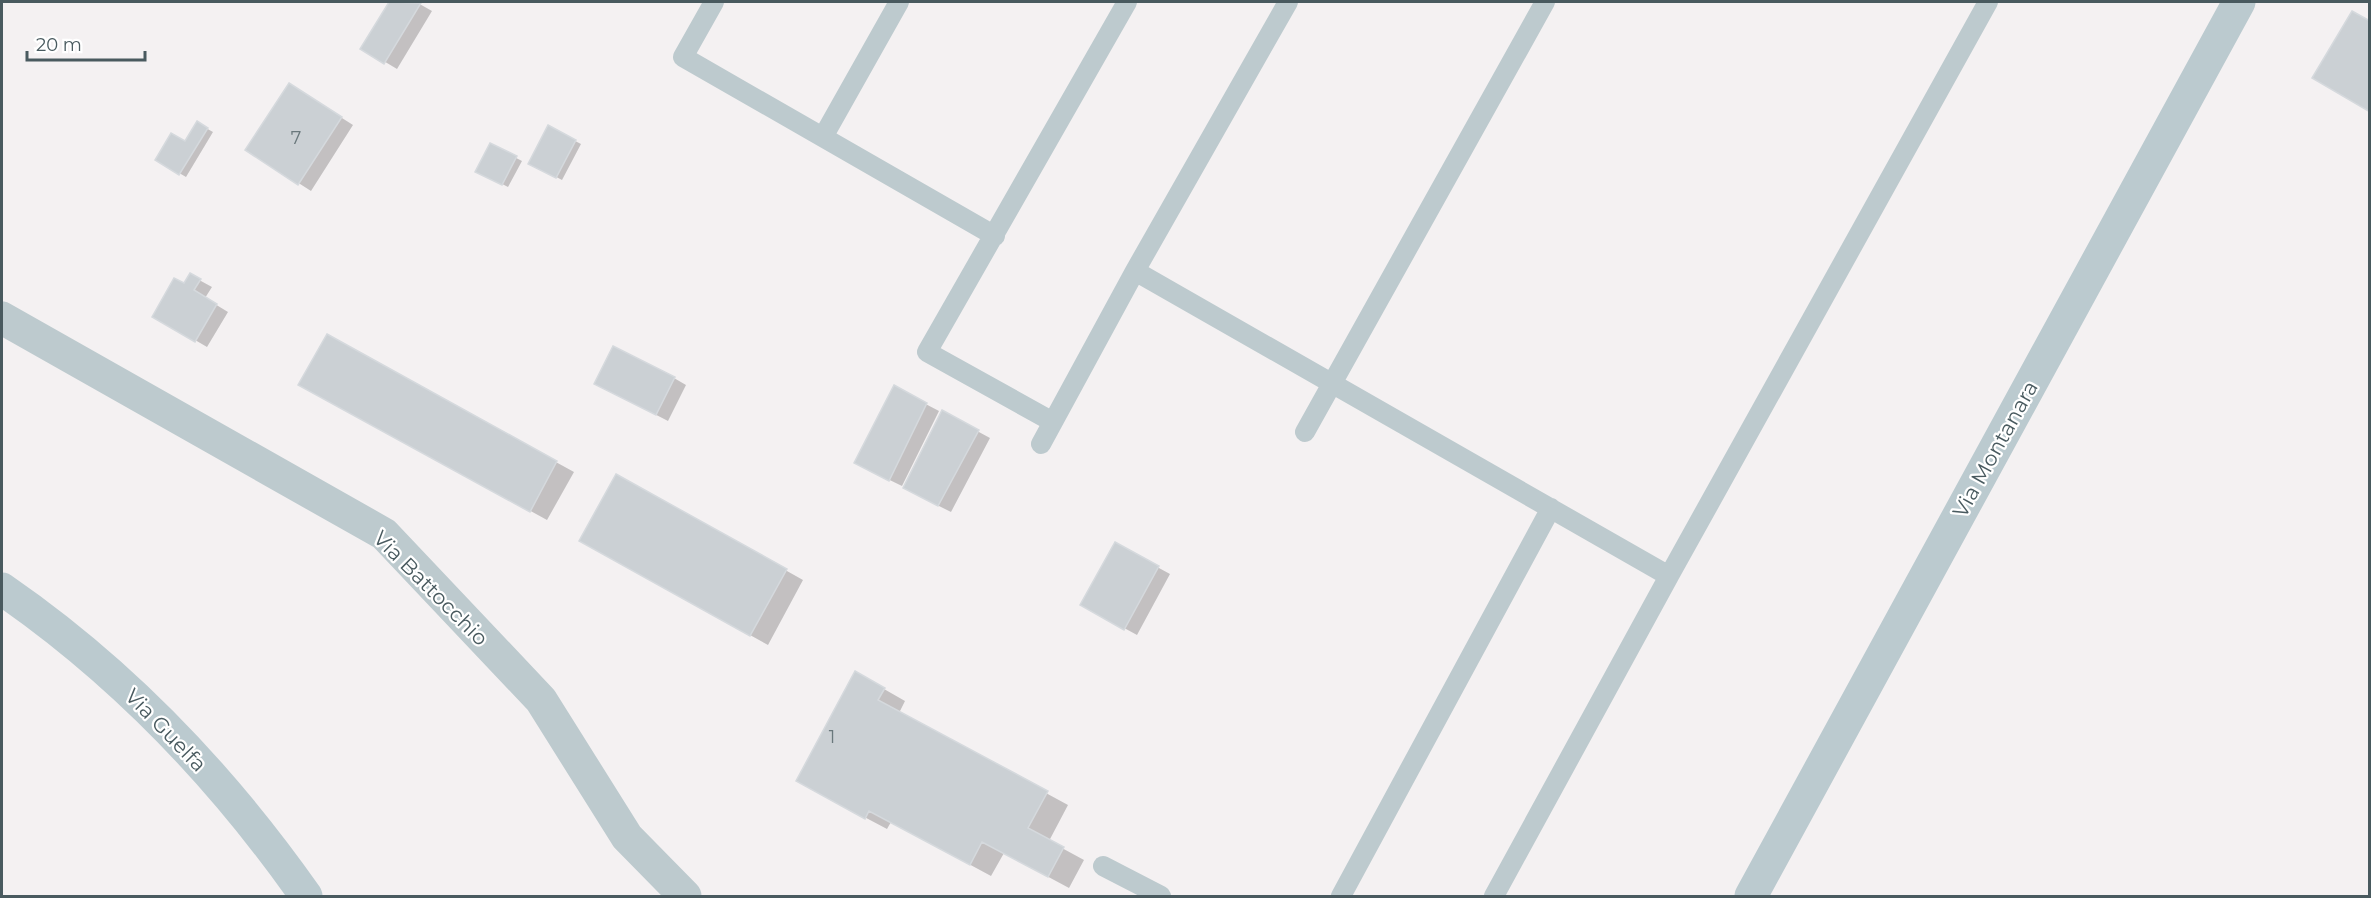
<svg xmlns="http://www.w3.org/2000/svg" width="2371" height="898" font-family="Montserrat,sans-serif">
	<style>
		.shadow { fill: #0003 }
		.building { fill: #cbd0d4; stroke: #d5d9dd; stroke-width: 1.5 }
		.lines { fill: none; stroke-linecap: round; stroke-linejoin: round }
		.service { stroke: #bdcace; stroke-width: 20 }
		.minor { stroke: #bdcace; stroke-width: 33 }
		.secondary { stroke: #bbcacf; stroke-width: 33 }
		.labels { text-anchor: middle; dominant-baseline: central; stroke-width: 4.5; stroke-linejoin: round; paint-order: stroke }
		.number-label { font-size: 18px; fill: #6a787c }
		.street-label { font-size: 21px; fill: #495a5f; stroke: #fff }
	</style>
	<rect width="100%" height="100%" fill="#f4f1f2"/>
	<!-- shadow -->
	<path class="shadow" d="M391,2H416L432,11L397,69L362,48Z
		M301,92L353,125L311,191L247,150Z
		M197,123L213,132L186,177L157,160L186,143Z
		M548,127L581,144L562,180L530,163Z
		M491,145L522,161L508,187L477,171Z
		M190,275L212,287L205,298L228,312L207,347L154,316L184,285Z
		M327,336L574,472L547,520L318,394Z
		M674,378L686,385L668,421L608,390Z
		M895,388L939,411L902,486L867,469Z
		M942,412L990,438L951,512L917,495Z
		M617,476L803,580L768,645L598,551Z
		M1115,544L1170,574L1137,635L1082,605Z
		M884,689L905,701L899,713L1068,805L1049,841L1084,860L1069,888L1004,853L991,876L891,822L887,829L819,793Z"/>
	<!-- building -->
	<path class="building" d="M389,2L421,3L384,64L360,49Z
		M2352,11L2370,21V112L2312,78Z
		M289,83L342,117L298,185L245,150Z
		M197,121L208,128L179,175L155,160L171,133L185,141Z
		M548,125L576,140L556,178L528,164Z
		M490,143L517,156L502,185L475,172Z
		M190,273L201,279L194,290L217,304L195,342L152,317L174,278L184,283Z
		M327,334L557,461L530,512L298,385Z
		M613,346L675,377L656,415L594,384Z
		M894,385L927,403L889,481L854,463Z
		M942,410L979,430L938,506L903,488Z
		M616,474L787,569L750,636L579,541Z
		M1115,542L1159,566L1124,630L1080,605Z
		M855,671L885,688L878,700L1048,791L1028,828L1064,847L1048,877L982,842L970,865L869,811L865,819L796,781Z"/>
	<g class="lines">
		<!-- service -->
		<path class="service" d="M714,2L683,57L995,236
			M823,137L899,2
			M1135,271L1669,576L1988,2
			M1053,422L927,352L1127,2
			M1305,432L1545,2
			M1041,444L1135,271L1288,2
			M1103,866L1161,896
			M1341,896L1551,508
			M1494,896L1669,576"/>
		<!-- minor -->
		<path class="minor" d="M2,318L384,534L541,700L627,837L685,896"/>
		<!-- secondary -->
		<path class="secondary" d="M2,589C121,671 223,778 306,896
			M1751,896L2239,2"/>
	</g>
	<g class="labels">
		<!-- number labels -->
		<g class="number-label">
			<text x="296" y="138">7</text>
			<text x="832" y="737">1</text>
		</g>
		<!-- street labels -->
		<g class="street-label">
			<text transform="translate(1995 449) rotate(-61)">Via Montanara</text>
			<text transform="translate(431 588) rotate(45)">Via Battocchio</text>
			<text transform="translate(166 730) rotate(46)">Via Guelfa</text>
		</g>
	</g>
	<!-- border -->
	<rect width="2371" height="898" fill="none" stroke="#495a5f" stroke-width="6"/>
	<!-- scale -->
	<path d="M27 51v9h118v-9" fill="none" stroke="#495a5f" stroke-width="3"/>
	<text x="36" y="51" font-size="18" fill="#495a5f" stroke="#ffffff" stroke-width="4.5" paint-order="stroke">20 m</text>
</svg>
